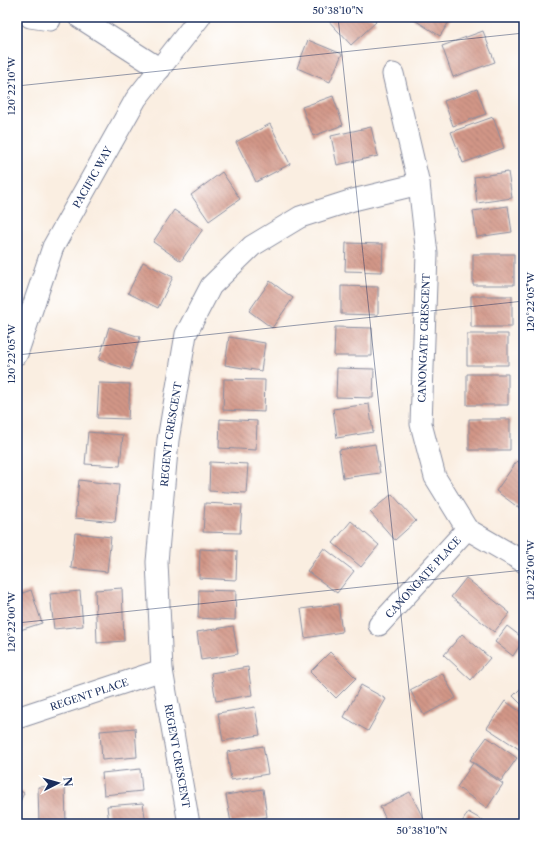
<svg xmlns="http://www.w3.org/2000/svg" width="541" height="841" font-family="'Libre Caslon Text',serif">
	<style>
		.building { fill: url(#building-back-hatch) }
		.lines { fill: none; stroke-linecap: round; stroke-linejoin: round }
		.minor-casing { stroke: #8a8ea0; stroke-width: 23 }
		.minor { stroke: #fff; stroke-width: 21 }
		.ticks { fill: none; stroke: #1b2f5e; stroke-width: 1; stroke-opacity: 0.45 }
		.labels { text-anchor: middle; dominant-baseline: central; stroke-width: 4; stroke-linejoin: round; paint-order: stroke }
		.street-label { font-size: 10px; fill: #1b2f5e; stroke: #fff }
		.neatline { fill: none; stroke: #1b2f5e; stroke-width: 1.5 }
		.ticks-label { font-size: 10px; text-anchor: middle; fill: #1b2f5e }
	</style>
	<defs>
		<pattern id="building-back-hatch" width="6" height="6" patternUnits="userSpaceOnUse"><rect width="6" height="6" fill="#d29687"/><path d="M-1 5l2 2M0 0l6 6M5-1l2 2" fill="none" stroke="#aa7b72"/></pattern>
	</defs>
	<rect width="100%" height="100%" fill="#fff"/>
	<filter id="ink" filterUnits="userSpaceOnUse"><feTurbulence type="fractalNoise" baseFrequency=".025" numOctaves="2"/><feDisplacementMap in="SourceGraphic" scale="8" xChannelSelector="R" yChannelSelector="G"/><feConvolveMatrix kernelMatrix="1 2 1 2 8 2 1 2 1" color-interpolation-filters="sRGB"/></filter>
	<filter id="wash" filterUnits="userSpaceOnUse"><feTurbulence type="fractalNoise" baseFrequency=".012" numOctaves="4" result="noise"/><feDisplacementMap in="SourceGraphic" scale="16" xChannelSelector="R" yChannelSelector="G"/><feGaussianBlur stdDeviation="0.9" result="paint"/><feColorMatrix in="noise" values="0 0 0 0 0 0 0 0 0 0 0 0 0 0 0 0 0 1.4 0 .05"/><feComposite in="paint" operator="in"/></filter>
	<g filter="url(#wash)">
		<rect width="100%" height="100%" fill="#faeee1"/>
		<g id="blocks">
			<!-- building -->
			<path class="building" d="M325,17H371L376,22L351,45Z
				M414,17H452L440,36L413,19Z
				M483,31L495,62L453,77L442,46Z
				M308,40L342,54L330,82L297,68Z
				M477,89L486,114L453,126L444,101Z
				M333,96L343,125L313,136L302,107Z
				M493,117L504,148L463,163L451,132Z
				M270,124L290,164L256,182L236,142Z
				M371,127L378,156L337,165L331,136Z
				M222,172L240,199L209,221L191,195Z
				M508,172L512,198L477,203L474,177Z
				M508,206L512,232L477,237L473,211Z
				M174,210L203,229L181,261L153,242Z
				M346,243L383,244L382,272L345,271Z
				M473,254H514V285H473Z
				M143,262L173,277L158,308L128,293Z
				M270,281L293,298L272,328L249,311Z
				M341,286L378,287V315L341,314Z
				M471,296H512V327H471Z
				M109,327L140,337L130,370L99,360Z
				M335,327L372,328V356H334Z
				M467,334H508V365H467Z
				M229,337L265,343L261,371L225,365Z
				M337,368L374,369L373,398L336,397Z
				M467,374H508V405H467Z
				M224,379L265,380L264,412L223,410Z
				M99,383L130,384L128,419L97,418Z
				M369,404L373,432L337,438L333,409Z
				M220,419L257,421L256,450L219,448Z
				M469,419H510V450H469Z
				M88,432L123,435L120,466L85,464Z
				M375,444L380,473L343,478L339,450Z
				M517,461L524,465V501L519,508L496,491Z
				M210,462L248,464L246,493L209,491Z
				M79,480L119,485L115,522L75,518Z
				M392,494L416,521L395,540L370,512Z
				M205,503L242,505L240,533L203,532Z
				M351,521L379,545L361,567L333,543Z
				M75,533L111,537L107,572L71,568Z
				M324,548L354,571L337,593L307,571Z
				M200,549L237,551L236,580L199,578Z
				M466,578L510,613L494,632L451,597Z
				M122,588L124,641L97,643L95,590Z
				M31,590L42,623L17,631V595Z
				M199,590L236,591L235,620L198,618Z
				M80,591L83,626L54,629L50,594Z
				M338,604L342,632L305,638L301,609Z
				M233,626L238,654L201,660L197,632Z
				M507,626L524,639L513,656L495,642Z
				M462,634L490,658L471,680L444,655Z
				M330,652L356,678L336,698L310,672Z
				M248,667L252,695L216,701L211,673Z
				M442,673L456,698L424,715L410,690Z
				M361,685L386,699L368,731L344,717Z
				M524,685V707L513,696Z
				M505,701L524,714V748L522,751L487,728Z
				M255,707L260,735L223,741L218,713Z
				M135,728L137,757L102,760L100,731Z
				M487,737L517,758L501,781L470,760Z
				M263,746L268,774L231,780L227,752Z
				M473,763L503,784L487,808L457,787Z
				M140,769L142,791L104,795L102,773Z
				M65,786L66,824H39L38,787Z
				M17,789L24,793L17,808Z
				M263,789L267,817L231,823L226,795Z
				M410,792L426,824H388L380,807Z
				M143,803L146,824H109L107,806Z
				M468,812L489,824H461Z"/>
		</g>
	</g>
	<g filter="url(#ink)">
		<use href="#blocks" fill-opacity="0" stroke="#8a8ea0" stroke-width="1"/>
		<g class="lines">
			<!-- minor casing -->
			<g class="minor-casing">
				<g id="minor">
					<path d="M30,17L50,20"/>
					<path d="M79,17L160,69"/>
					<path d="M393,74L419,184L427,254L421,424L435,477L467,529L524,562"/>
					<path id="s1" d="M17,354L53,247L136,99L200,17"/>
					<path id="s2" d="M379,625L467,529"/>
					<path id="s3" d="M17,718L162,670"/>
					<path id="s4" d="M189,824L162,670L157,562L168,440L186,334L211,286L252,246L300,217L353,200L419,184"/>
				</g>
			</g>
			<!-- minor -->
			<use href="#minor" class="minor"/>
		</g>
	</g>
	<!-- ticks -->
	<path class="ticks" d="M338,17L423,824M17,86L524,33M17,355L524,301M17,623L524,570"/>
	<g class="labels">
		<!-- street labels -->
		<g class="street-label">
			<text stroke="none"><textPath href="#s1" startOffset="193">PACIFIC WAY</textPath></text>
			<text transform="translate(424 338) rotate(-88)">CANONGATE CRESCENT</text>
			<text stroke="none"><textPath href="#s4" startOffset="393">REGENT CRESCENT</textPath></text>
			<text stroke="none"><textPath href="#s2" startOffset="65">CANONGATE PLACE</textPath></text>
			<text stroke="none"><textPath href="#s3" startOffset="76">REGENT PLACE</textPath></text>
			<text transform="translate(177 756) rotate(80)">REGENT CRESCENT</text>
		</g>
	</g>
	<!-- margin -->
	<rect width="541" height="841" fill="none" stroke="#fff" stroke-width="44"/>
	<!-- north arrow -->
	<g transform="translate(58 783) rotate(84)" stroke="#ffffff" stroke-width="3" paint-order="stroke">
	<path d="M0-3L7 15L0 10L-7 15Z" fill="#1b2f5e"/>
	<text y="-6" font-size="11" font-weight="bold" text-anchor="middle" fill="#1b2f5e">N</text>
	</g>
	<rect x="22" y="22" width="497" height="797" class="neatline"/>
	<g class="ticks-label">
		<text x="338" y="14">50°38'10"N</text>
		<text transform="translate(11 86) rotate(-90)" y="4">120°22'10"W</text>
		<text transform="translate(530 302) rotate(-90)" y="4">120°22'05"W</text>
		<text transform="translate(11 354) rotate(-90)" y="4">120°22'05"W</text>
		<text transform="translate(530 570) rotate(-90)" y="4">120°22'00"W</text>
		<text transform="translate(11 622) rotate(-90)" y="4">120°22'00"W</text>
		<text x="422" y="834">50°38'10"N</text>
	</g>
</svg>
